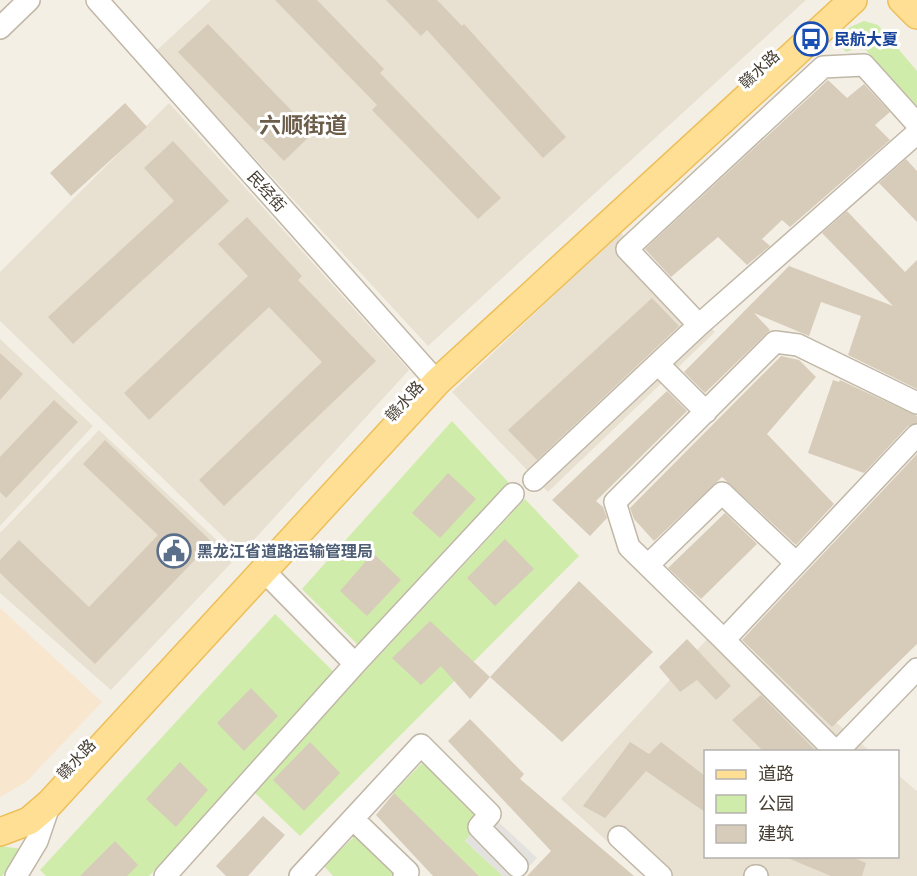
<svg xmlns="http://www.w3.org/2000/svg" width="917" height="876" font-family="'PT Sans','Noto Sans SC',sans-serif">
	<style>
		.residential { fill: #e8e1d2 }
		.commercial { fill: #f8e6ce }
		.green { fill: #cfecaa }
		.parking { fill: #e4e2de }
		.building { fill: #d7cbb9 }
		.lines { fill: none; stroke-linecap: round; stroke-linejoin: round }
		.minor-casing { stroke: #c0b7a7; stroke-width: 24 }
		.major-casing { stroke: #edbf5a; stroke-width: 30 }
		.minor { stroke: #fff; stroke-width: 21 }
		.major { stroke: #ffdf93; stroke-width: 27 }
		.labels { text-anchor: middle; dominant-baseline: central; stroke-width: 6; stroke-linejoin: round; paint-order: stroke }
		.transit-label { font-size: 16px; font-weight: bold; fill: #164399; stroke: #fff; text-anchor: start }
		.street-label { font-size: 16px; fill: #473f34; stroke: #fff }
		.service-label { font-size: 16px; font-weight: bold; fill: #4e5e75; stroke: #fff; text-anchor: start }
		.district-label { font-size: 22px; font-weight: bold; fill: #6b5d4a; stroke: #fff }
	</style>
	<rect width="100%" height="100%" fill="#f4efe5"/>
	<!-- residential -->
	<path class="residential" d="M211,0H806L428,346L156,51Z
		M169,103L409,370L241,554L0,321V272Z
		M620,232L715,332L548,492L452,392Z
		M0,339L93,426L0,526Z
		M99,430L236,558L111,690L0,593V533Z
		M720,625L870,751L706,752V856H898V775L917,791V876H645L561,799Z"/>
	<!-- commercial -->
	<path class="commercial" d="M0,608L102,702L26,782L0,797Z"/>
	<!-- green -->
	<path class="green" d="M864,21L878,25L917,71V106L862,46L846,52L835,39L850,27Z
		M452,421L509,483L358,645L302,589Z
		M525,499L579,556L300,836L253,791Z
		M275,614L339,677L149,876H46L40,870Z
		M429,756L490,814L465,841L503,876H479L393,793Z
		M364,827L404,876H333L324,866Z
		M0,846L22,849L2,876H0Z"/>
	<!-- parking -->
	<path class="parking" d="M490,814L537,858L520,876H503L465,841Z"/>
	<!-- building -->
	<path class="building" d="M275,0H317L384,69L380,73L501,198L478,219L372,110L377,105Z
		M386,0H437L462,26L464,24L566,137L543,158L427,30L421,36Z
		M208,24L313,133L284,161L178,52Z
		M828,80L847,98L864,84L890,112L875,125L890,140L790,227L782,220L762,239L770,246L747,265L718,237L671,277L645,249Z
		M125,103L147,127L71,196L50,173Z
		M173,141L229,201L73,344L48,317L174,201L144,168Z
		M906,159L917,171V222L879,183Z
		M847,211L905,272L917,260V389L848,355L861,316L821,302L809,336L754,313L770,330L705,393L684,372L789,266L893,306L822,233Z
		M247,217L302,276L298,280L376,361L224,506L199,480L322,362L269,307L149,420L124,393L248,276L218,244Z
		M652,298L679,326L537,460L508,430Z
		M0,353L23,374L0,400Z
		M781,356L799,360L816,377L767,434L834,504L796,545L722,477L654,541L634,519L630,508Z
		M833,380L839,382L840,380L917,416V423L908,426L864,473L808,453Z
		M667,391L687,411L596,501L603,507L607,518L590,536L552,500Z
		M54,400L78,422L6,498L0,492V457Z
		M105,440L212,542L95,664L0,573V560L19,540L89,607L158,535L83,464Z
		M917,454V644L832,727L742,640Z
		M448,473L476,499L440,538L412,513Z
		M725,513L757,544L701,599L668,568Z
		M505,539L534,569L495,606L467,578Z
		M373,553L401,580L367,616L340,591Z
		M579,581L653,652L562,742L490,677Z
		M430,621L490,677L470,699L441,666L421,685L392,658Z
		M687,639L731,686L716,700L697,680L680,692L659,667Z
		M251,688L278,716L244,751L217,723Z
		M761,695L817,752H764L732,720Z
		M470,719L524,774L520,779L634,876H527L551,851L448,741Z
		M310,742L340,773L304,811L273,780Z
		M630,742L649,754L661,742L705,776V812L646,771L605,818L583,806Z
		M180,762L208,790L176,827L146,799Z
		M394,793L479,876H433L376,815Z
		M263,816L285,835L248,876H226L216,866Z
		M115,841L138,865L127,876H80Z
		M783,856H850L866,863L862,876H831Z"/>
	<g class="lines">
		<!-- minor casing -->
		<g class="minor-casing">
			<path id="minor" d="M97,0L437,382
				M0,28L29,0
				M699,325L917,133
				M658,364L706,412
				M534,480L699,325L627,249L823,67L864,65L917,124
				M648,565L722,493L796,563
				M265,572L355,664
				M724,640L629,547L615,502L775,342L798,345L917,403
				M836,752L724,640L917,435
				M837,752L917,669
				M353,819L408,872L404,876
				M619,837L661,876
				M16,876L37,841L50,803
				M165,876L355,664L513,494
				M300,876L421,745L490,814L479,827L517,866
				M755,876H757"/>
		</g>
		<!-- major casing -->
		<g class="major-casing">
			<path id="major" d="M902,0L917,15
				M0,832L29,821L50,803L437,382L853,0"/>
		</g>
		<!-- minor -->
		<use href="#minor" class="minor"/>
		<!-- major -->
		<use href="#major" class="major"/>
	</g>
	<!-- icons -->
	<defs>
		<g id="bus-ring" transform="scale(1.725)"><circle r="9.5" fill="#fff" stroke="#1a4fb4" stroke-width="1.5"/><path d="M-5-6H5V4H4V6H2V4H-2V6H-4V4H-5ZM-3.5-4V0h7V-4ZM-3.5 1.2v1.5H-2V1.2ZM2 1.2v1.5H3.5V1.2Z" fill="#1a4fb4"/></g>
		<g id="civic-ring" transform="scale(1.725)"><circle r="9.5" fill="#fff" stroke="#5c6f8a" stroke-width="1.5"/><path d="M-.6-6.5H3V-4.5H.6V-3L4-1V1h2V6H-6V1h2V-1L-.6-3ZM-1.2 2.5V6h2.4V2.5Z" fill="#5c6f8a"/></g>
	</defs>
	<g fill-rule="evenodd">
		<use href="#bus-ring" x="811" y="39"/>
		<use href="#civic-ring" x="174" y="551"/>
	</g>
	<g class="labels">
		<!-- transit labels -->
		<g class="transit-label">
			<text x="834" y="39">民航大夏</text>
		</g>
		<!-- street labels -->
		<g class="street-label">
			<text transform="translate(759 69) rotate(-43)">赣水路</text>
			<text transform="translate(267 191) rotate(48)">民经街</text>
			<text transform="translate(404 401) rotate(-48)">赣水路</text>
			<text transform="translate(76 759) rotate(-47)">赣水路</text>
		</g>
		<!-- service labels -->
		<g class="service-label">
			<text x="197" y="551">黑龙江省道路运输管理局</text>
		</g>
		<!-- district labels -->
		<g class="district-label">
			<text x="303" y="125">六顺街道</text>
		</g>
	</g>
	<!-- legend -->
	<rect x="704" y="750" width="195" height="108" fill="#ffffff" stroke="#b5b2ae" stroke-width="1.5"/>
	<rect x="716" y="770" width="30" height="9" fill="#ffdf93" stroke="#b5b2ae" stroke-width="1.5"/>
	<text x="758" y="780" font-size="18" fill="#473f34">道路</text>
	<rect x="716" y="795" width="30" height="18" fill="#cfecaa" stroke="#b5b2ae" stroke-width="1.5"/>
	<text x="758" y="810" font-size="18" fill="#473f34">公园</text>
	<rect x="716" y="825" width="30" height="18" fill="#d7cbb9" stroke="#b5b2ae" stroke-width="1.5"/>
	<text x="758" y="840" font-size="18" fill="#473f34">建筑</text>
</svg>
